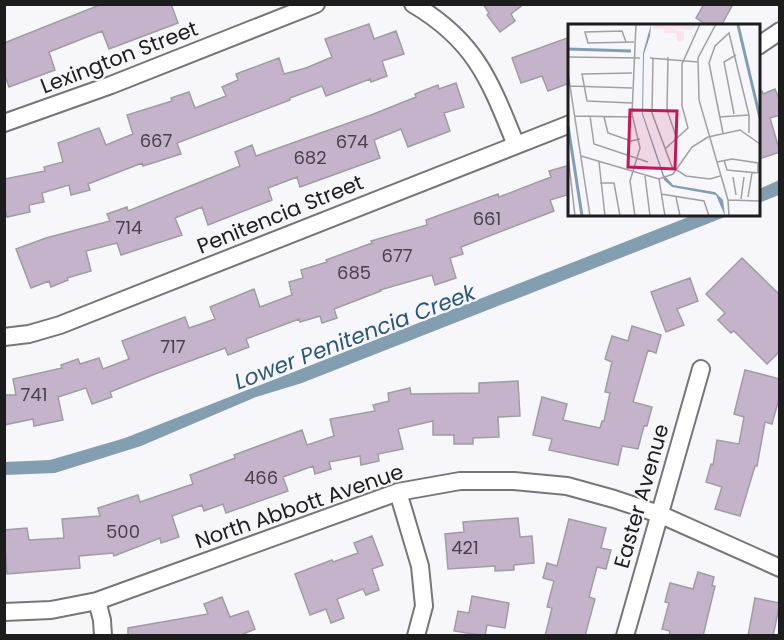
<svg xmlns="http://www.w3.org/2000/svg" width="784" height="640" font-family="Poppins,sans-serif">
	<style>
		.water { fill: #839db1 }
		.building { fill: #c5b3cc; stroke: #9f9da0; stroke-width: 1.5 }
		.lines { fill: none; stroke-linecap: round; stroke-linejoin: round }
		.minor-casing { stroke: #767679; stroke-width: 20 }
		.minor { stroke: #fff; stroke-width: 16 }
		.labels { text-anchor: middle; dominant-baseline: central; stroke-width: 4.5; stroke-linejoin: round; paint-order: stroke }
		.number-label { font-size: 18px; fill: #47424a }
		.street-label { font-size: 21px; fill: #1d1d1e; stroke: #f7f7fb }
		.water-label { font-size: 22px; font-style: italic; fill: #2c5877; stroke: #f7f7fb }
		.inset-river { fill: none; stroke: #839db1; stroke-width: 3 }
		.inset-road { fill: none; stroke: #a0a0a3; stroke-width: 1.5 }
		.view { fill: #c2185b; fill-opacity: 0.15; stroke: #c2185b; stroke-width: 3 }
		.inset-edge { fill: none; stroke: #1d1d1e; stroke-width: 3 }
	</style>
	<rect width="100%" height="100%" fill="#f7f7fb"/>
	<!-- water -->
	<path class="water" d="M779,180V195L759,203V189Z
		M696,214L730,215L302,383L256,397L141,446L55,473L5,475V462L50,460L125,438Z"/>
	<!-- building -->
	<path class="building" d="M102,4H171L178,23L109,49L102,31L49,52L55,70L9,87L4,73V43Z
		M483,4H524L511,14L515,21L500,32L487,15L489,13Z
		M704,4H733L721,26H708L696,18Z
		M369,24L374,39L396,31L404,54L382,61L387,76L371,82L370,79L326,96L322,86L290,98V100L177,143L181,154L143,166L142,163L88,184L90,190L71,195L69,185L42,193L44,202L29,205L30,212L7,217L4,205V179L45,171L44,167L63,162L58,143L99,128L106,145L133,134L127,115L172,101L171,98L189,92L195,108L226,96L222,87L238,80L236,74L279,58L284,74L306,68L332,57L325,39Z
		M570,37V83L548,91L542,76L521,83L512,58Z
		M456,83L464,107L444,113L450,131L408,147L401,129L374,140L380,158L300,187L297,177L268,188L272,200L208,225L202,207L175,218L182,235L121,255L117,243L86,251L91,271L67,278L68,280L51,287L49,281L31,288L16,249L46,238L110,221L107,214L127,207L128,211L240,166L235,152L252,145L256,156L371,115L416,97L415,94L438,85L439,89Z
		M775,89L780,101V115L770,118L780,152L759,159V91H762L763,94Z
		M570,165V194L550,200L554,211L461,247L463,254L450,258L456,278L435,285L432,275L380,290L381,291L334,309L337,318L322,323L320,316L300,322L299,319L246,339L249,347L228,355L225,348L155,374L110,392L112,397L92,404L86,388L58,397L63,420L34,426L33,419L4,425V395H16L13,379L62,368L61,365L78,359L80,364L99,358L103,369L129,359L122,341L185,317L189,328L215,319L210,307L254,289L260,307L292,295L289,282L303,278L301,270L327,262L326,260L372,243L371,241L427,225L426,220L498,194L499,197L551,177L549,171Z
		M742,258L780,295V351L767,364L734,331L731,333L718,320L725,313L706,294Z
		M690,278L698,301L677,309L684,325L666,332L651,292Z
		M632,326L661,335L656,353L648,350L633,402L652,407L647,426H644L638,449L622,446L618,465L549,450L552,439L533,435L542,397L567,404L563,420L600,428L602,421H604L610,393L605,392L612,362L605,359L612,336L628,341Z
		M745,370L780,379V395L772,424L765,422L757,466H755L740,516L715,509L722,487L706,482L711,464L713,465L717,440L739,444L744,417L734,414Z
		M518,381L520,416L498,417L499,437L473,438V444H454V435H433V421L398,429L403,449L378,454L379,461L361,465L360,456L329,462L331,469L315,474L313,466L283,477L288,491L226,513L223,504L204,511L202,505L172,516L179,537L161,543L160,538L114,556L113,553L79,556L80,568L7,574L4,530L27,528L29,540L64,538L62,519L100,516L98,508L138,495L140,502L193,484L190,475L235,458L234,455L302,430L307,445L334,436L330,419L375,411L373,405L389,401L388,393L410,388L411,394L479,393V383Z
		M518,518L520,537L532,536L534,563L514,565V570L495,571V566L448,569L445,534L464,532L463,522Z
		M569,519L606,528L601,548L611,550L606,569L597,567L589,597L595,599L585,636H545L552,608L547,607L554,581L543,578L547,563L557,566Z
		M372,536L383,565L372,569L379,590L366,595L363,589L337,599L344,618L331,623L326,609L310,615L295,574L332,560L333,562L358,553L354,543Z
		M698,572L714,577L712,586H715L703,636H669L670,631L662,629L669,603L665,602L670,583L693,589Z
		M472,596L509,603L505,628L487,625L485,636L454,631L458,611L469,613Z
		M222,597L230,617L248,611L255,629L239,636H128V628L208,614L204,604Z
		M755,598L780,603L773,636H748Z"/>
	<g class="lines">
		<!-- minor casing -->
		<g class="minor-casing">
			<path id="minor" d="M413,4C476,41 490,81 516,145
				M758,46L780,31
				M4,123L111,85L316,4
				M4,337L29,334L60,325L570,124
				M398,492L420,566L424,606L416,636
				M97,601L102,620L103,636
				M4,612L51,610L97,601L398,492L460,481H514L567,486L614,499L659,514L780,568
				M625,636L701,369"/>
		</g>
		<!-- minor -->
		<use href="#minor" class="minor"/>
	</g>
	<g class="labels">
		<!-- number labels -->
		<g class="number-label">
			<text x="156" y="140">667</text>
			<text x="352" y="141">674</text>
			<text x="310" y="157">682</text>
			<text x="487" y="218">661</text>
			<text x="129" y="227">714</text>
			<text x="397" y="255">677</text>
			<text x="354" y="272">685</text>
			<text x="173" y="346">717</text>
			<text x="34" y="394">741</text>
			<text x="261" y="477">466</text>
			<text x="123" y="531">500</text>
			<text x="465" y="547">421</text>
		</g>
		<!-- street labels -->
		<g class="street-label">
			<text transform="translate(119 57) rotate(-21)">Lexington Street</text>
			<text transform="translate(280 214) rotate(-22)">Penitencia Street</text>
			<text transform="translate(641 496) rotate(-74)">Easter Avenue</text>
			<text transform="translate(299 506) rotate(-19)">North Abbott Avenue</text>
		</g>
		<!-- water labels -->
		<g class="water-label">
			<text transform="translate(355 337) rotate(-21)">Lower Penitencia Creek</text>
		</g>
	</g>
	<!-- overview -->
	<g transform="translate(568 24)">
		<rect width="192" height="192" fill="#f7f7fb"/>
		<path d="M85,0H132L123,6L103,5L116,8V16L110,18L108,9H96V5H85Z" fill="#f8e3ef"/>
		<path d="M83,0L82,12L76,30L75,90L96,151L105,161L147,168L155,176L157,192L148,171L104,163L96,156L74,90L75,29Z" fill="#839db1"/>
		<path class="inset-river" d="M170,1L192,94M0,25L63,27M0,102L14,192"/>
		<path class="inset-road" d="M148,0L130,34L131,76L160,176L161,192M58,18L54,7L17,8L20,19L66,18M0,33L72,34M100,33L99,86L109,115M82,34L130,38M85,34L84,89L104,143L118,152L142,155L152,152M0,49L22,192M2,62L64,64M64,79L19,77L14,50L64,49M166,90L156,38L168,31M7,92L64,93M22,92L26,120L80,138M36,93L40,109L63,117L72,115M151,93L181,91M155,109L141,39L147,22L161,9L181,91V109M140,113L172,106L192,120M97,125L120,104L114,82V40L132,0M0,132L7,192M13,132L91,155L105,150L124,123L140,113M156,136L159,146L190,149M31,138L37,192M149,138L164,135L190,139V149M77,152L82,192M165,153L168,171M91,155L97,192M32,159H46L52,192M93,170L136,177L141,192M108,173L112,192M180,173L184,149M173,175L176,153M160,176L192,177M67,192L62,157L72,124L64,90L68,0"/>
		<path class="view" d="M62,86L109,87L107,145L60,143Z"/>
		<rect width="192" height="192" class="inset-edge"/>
	</g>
	<!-- border -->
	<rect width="784" height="640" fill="none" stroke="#1d1d1e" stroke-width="12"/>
</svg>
